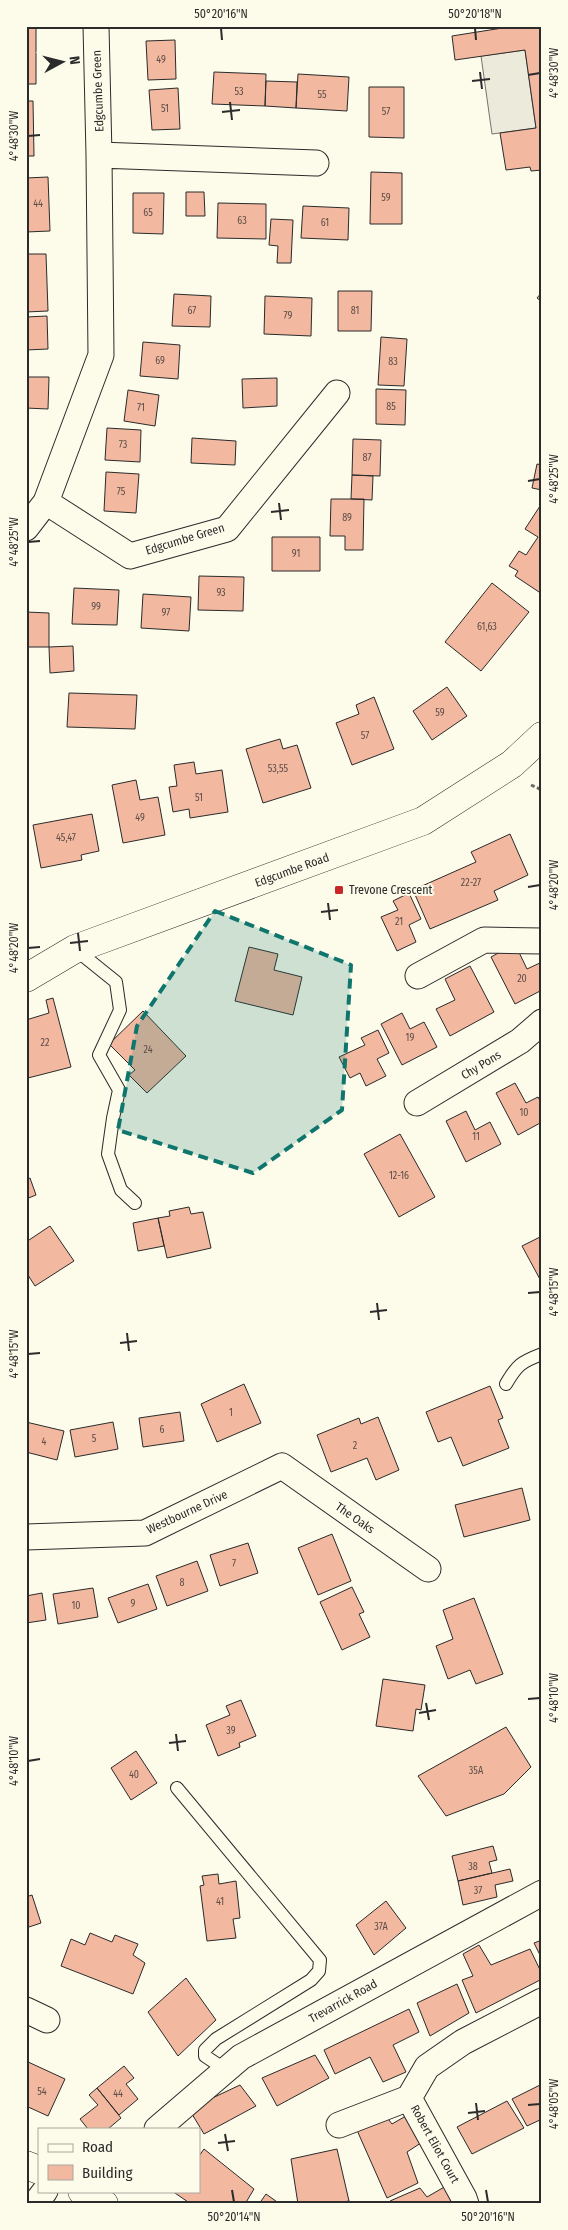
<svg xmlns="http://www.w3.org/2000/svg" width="568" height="2230" font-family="'Fira Sans Condensed',sans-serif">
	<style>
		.parking { fill: #eceadb; stroke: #74746e }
		.building { fill: #f2b8a0; stroke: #2b2b2b }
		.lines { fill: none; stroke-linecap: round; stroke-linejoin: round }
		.lane-casing { stroke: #2b2b2b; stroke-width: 14 }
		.street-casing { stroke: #2b2b2b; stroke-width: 27 }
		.secondary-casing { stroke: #2b2b2b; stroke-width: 29 }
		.primary-casing { stroke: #2b2b2b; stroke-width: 29 }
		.path { stroke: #6a6964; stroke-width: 3; stroke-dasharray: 4 2.5; stroke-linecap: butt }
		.lane { stroke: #fdfbea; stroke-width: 12 }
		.street { stroke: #fdfbea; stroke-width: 25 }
		.secondary { stroke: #fdfbea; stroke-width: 28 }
		.primary { stroke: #fdfbea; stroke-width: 28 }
		.marked { fill: #0f766e; fill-opacity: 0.2; stroke: #0f766e; stroke-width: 4; stroke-dasharray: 10 6; stroke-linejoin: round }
		.ticks { fill: none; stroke: #2b2b2b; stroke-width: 2 }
		.poi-dot { fill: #c62828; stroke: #fdfbea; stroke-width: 2 }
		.labels { text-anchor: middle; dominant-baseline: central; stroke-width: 4; stroke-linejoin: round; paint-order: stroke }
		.number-label { font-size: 10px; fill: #5d4e48 }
		.street-label { font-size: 12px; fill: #2b2b2b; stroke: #fdfbea }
		.poi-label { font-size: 12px; fill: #2b2b2b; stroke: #fdfbea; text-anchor: start }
		.neatline { fill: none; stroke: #2b2b2b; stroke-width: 2 }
		.ticks-label { font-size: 12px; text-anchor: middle; fill: #2b2b2b }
	</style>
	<rect width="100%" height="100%" fill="#fdfbea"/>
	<!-- parking -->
	<path class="parking" d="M525,50L536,128L492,134L481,56Z"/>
	<!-- building -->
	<path class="building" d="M26,26H36V84H26Z
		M542,26V170L531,171L530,167L506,170L500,133L536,128L525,50L455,60L452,36L515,26Z
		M175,40L176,79L148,80L146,41Z
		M214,72L266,74L265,106L212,104Z
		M298,74L349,77L347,111L296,108Z
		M266,81L297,82L296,108L265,106Z
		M369,87H404V138L369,137Z
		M178,88L180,129L152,130L149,90Z
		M26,101H33L34,156H26Z
		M371,172L402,173V224H370Z
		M48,177L50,231L26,232V178Z
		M186,192H204L205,216H186Z
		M133,193H164L163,234L133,233Z
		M218,203L266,204V239L217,238Z
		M303,206L349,208L348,240L301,238Z
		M271,219L293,220L291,263H277L278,246L269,245Z
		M26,254H46L48,311L26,312Z
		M338,291H372L371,331H338Z
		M542,292V302L537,298Z
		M174,294L211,296L210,327L172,326Z
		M265,296L312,298L311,336L264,334Z
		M47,316L48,349L26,350V317Z
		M381,337L407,339L404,386L378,385Z
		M143,342L180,345L178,379L140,376Z
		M26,377H49L48,409L26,408Z
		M277,378V406L243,408L242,379Z
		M376,389L406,390L405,425L376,424Z
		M128,390L159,395L155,426L124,421Z
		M107,428L141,430L140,462L105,460Z
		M192,438L236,441L235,465L191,463Z
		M353,439L381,440L380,476L352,475Z
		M537,464L542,465V490L532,488Z
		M106,472L139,474L136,513L104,511Z
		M352,475L373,476L372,500L351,499Z
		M331,499H364L363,550H345V536H330Z
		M540,506L542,507V589L539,592L515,576L518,571L509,566L519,551L526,555L538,537L525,529Z
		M272,537H320V571H272Z
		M199,576L244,577L243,611L198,610Z
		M492,583L529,612L481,671L445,642Z
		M74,588L119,590L117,625L72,624Z
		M143,594L191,597L189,631L141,628Z
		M26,612L49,613V647H26Z
		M73,646L74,671L50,673L49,647Z
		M447,687L467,716L432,740L413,711Z
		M69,693L137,695L135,729L67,727Z
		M374,697L394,749L352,765L336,723L359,714L356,705Z
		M280,739L283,749L297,745L311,788L263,803L246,749Z
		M194,762L196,774L222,770L228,812L190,818L189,809L173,812L169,787L177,786L174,765Z
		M136,780L140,800L158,797L165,835L123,843L112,785Z
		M92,814L99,851L81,855L82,860L41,868L33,825Z
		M510,834L528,875L494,891L498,900L430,929L413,890L476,862L471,852Z
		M409,893L421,919L409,925L416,942L397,951L381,917L398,910L393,901Z
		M515,944L527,969L542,962V990L515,1004L491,957Z
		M249,947L278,954L274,970L302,977L293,1015L235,1001Z
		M470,966L494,1012L450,1036L436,1009L455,1000L445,979Z
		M53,998L71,1067L28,1078L26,1020L49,1013L46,1000Z
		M143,1011L186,1056L147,1093L129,1075L135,1070L109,1044Z
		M402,1013L410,1029L424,1022L437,1047L402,1065L381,1024Z
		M378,1030L389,1053L377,1059L386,1076L366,1086L360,1073L350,1078L339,1057L365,1045L361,1038Z
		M515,1083L526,1103L538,1097L542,1104V1122L518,1135L496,1093Z
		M466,1111L475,1130L490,1122L501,1144L466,1162L446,1121Z
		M400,1134L435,1197L399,1217L364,1154Z
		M30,1178L36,1195L26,1199V1180Z
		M189,1207L191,1214L203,1212L211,1248L167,1258L158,1218L170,1216L169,1211Z
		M158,1218L164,1246L138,1251L133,1223Z
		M50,1226L74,1261L35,1286L26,1272V1242Z
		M542,1236V1283L522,1246Z
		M244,1384L261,1423L217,1442L201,1404Z
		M490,1386L503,1418L498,1420L509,1448L463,1466L451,1437L438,1442L426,1412Z
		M180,1412L184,1441L143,1447L139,1418Z
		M378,1417L399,1470L376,1480L367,1458L331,1472L317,1435L359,1418L361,1424Z
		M26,1422L64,1431L57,1460L26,1452Z
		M113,1422L118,1449L75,1457L70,1430Z
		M522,1488L530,1520L464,1537L455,1505Z
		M332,1534L351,1581L318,1595L298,1548Z
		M248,1543L258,1573L220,1586L210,1555Z
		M197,1561L208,1591L167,1606L156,1576Z
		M148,1584L157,1609L118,1623L108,1598Z
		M352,1587L364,1612L359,1614L370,1637L342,1650L320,1602Z
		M93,1588L98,1617L58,1624L53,1594Z
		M42,1593L46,1620L26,1623V1596Z
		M474,1598L503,1674L476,1684L470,1670L448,1679L436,1646L453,1639L443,1610Z
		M383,1679L425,1685L421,1710L416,1709L413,1731L376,1726Z
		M241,1700L256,1736L239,1743L240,1747L218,1756L206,1725L230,1715L226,1706Z
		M506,1727L531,1767L504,1794L446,1816L418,1776Z
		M136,1751L157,1783L131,1800L111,1768Z
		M493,1846L497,1860L489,1862L492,1873L458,1881L452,1856Z
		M510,1869L513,1881L495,1885L497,1897L463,1905L458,1881Z
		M218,1874L219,1884L236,1881L240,1918L233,1919L236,1938L207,1941L200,1886L204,1885L202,1876Z
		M32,1895L41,1923L26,1928V1897Z
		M386,1901L406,1928L374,1955L356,1925Z
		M90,1933L112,1942L115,1935L138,1944L133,1955L145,1963L133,1994L61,1966L71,1939L85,1945Z
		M542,1940V1959L534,1943Z
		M479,1945L491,1965L530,1949L542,1974V1979L476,2013L462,1980L473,1976L463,1954Z
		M186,1978L216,2020L178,2056L148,2012Z
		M457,1984L469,2013L430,2036L417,2003Z
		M409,2009L419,2032L393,2045L406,2072L383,2082L370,2057L335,2074L324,2050Z
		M315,2055L329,2078L277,2106L262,2078Z
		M26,2061L65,2079L48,2116L26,2106Z
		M124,2066L134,2078L126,2084L138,2099L119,2115L97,2088Z
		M542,2084V2119L527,2126L512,2099Z
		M240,2085L256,2106L204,2134L189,2109Z
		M97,2088L121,2118L108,2129H88L80,2119L98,2105L89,2095Z
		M507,2101L524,2128L472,2154L457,2127Z
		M411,2113L424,2141L407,2152L418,2183L387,2198L356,2128L385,2115L392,2124Z
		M204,2149L254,2189L245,2204H191L172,2191H199V2156Z
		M337,2149L349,2201L332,2204H298L291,2159Z
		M446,2186L454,2204H391L390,2201L420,2188L427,2197Z
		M266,2194L280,2204H259Z"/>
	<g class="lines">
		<!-- lane casing -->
		<g class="lane-casing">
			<path id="lane" d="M75,949L116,982L120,1010L99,1055L119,1090L113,1118L108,1154L121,1190L135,1203
				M506,1384C517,1365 521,1362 542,1354
				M177,1788L320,1960L319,1971L311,1980L216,2039L205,2050V2056L226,2070"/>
		</g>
		<!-- street casing -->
		<g class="street-casing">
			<path id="street" d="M99,155L316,163
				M46,502L130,556L227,529L337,393
				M26,528L46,502L101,355L99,155L96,26
				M418,976L484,940L542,941
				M417,1103L520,1041L542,1022
				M26,1537L145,1533L282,1466L428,1569
				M26,2010L47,2020
				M409,2098L427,2067L463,2042L542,2001
				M339,2125L409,2098L464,2198L466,2204
				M157,2129L241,2057L542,1893
				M35,2204L45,2191"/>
		</g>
		<!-- secondary casing -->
		<g class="secondary-casing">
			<path id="secondary" d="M26,2165L39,2170
				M82,2191L104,2204"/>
		</g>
		<!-- primary casing -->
		<g class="primary-casing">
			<path id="primary" d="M26,978L75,949L423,821L512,764L542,736"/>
		</g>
		<!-- path -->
		<path class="path" d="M531,785L542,790"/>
		<!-- lane -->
		<use href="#lane" class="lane"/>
		<!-- street -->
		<use href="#street" class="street"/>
		<!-- secondary -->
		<use href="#secondary" class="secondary"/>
		<!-- primary -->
		<use href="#primary" class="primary"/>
	</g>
	<!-- marked area -->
	<path class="marked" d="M215,911L351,965L342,1110L253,1173L118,1130L137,1026Z"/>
	<!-- ticks -->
	<path class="ticks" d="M221,28L222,40M475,28L476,40M480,72L482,89M528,75L540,73M472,81L490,79M230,102L232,120M222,112L240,110M28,136L40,135M528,481L540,479M279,503L281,520M271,512L289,510M28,542L40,541M528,887L540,885M328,903L330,920M321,912L338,910M78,933L80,951M70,943L88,941M28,948L40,947M528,1293L540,1292M377,1303L379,1320M370,1312L387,1310M127,1333L129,1351M120,1343L137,1341M28,1354L40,1353M528,1699L540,1698M426,1703L429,1720M419,1713L436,1710M176,1734L178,1751M169,1743L186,1741M28,1761L40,1759M476,2103L478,2120M528,2105L540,2104M468,2113L485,2111M225,2134L228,2151M218,2143L235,2141M232,2190L234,2202M486,2190L488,2202"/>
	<!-- markers -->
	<rect class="poi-dot" x="334" y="885" width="10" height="10" rx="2.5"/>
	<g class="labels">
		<!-- number labels -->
		<g class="number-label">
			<text x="161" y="60">49</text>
			<text x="239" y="92">53</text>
			<text x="322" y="95">55</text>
			<text x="165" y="109">51</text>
			<text x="386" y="112">57</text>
			<text x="386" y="198">59</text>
			<text x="38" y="204">44</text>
			<text x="148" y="213">65</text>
			<text x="242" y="221">63</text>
			<text x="325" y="223">61</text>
			<text x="192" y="311">67</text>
			<text x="355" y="311">81</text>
			<text x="288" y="316">79</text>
			<text x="160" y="361">69</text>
			<text x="393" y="362">83</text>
			<text x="391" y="407">85</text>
			<text x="141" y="408">71</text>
			<text x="123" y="445">73</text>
			<text x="367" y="458">87</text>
			<text x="121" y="492">75</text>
			<text x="347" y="518">89</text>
			<text x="296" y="554">91</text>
			<text x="221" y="593">93</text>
			<text x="96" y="607">99</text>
			<text x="166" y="613">97</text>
			<text x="487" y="627">61,63</text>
			<text x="440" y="713">59</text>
			<text x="365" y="736">57</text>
			<text x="278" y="769">53,55</text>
			<text x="199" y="798">51</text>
			<text x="140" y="818">49</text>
			<text x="66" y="838">45,47</text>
			<text x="471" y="883">22-27</text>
			<text x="399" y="922">21</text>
			<text x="522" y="979">20</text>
			<text x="410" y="1038">19</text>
			<text x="45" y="1043">22</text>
			<text x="148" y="1050">24</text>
			<text x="524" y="1113">10</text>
			<text x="476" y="1137">11</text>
			<text x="399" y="1176">12-16</text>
			<text x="231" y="1413">1</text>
			<text x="162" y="1430">6</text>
			<text x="94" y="1439">5</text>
			<text x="44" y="1442">4</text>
			<text x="355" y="1446">2</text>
			<text x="234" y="1564">7</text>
			<text x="182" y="1583">8</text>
			<text x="133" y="1604">9</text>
			<text x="76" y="1606">10</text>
			<text x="231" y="1731">39</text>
			<text x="476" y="1771">35A</text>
			<text x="134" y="1775">40</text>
			<text x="473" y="1867">38</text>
			<text x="478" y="1891">37</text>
			<text x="220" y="1902">41</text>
			<text x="381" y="1927">37A</text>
			<text x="42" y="2092">54</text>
			<text x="118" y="2094">44</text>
		</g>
		<!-- street labels -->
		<g class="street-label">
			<text transform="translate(98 91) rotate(-92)">Edgcumbe Green</text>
			<text transform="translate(185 539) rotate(-17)">Edgcumbe Green</text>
			<text transform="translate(292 870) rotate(-20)">Edgcumbe Road</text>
			<text transform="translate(481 1065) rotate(-31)">Chy Pons</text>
			<text transform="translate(187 1512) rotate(-25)">Westbourne Drive</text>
			<text transform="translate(355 1518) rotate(35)">The Oaks</text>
			<text transform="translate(343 2001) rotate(-29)">Trevarrick Road</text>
			<text transform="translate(435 2144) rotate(61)">Robert Eliot Court</text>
		</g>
		<!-- poi labels -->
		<g class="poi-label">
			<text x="349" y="890">Trevone Crescent</text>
		</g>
	</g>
	<!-- border -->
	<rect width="568" height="2230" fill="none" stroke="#fdfbea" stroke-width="55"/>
	<!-- legend -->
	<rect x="38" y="2128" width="162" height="65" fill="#fdfbea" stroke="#a9a89e"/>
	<rect x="48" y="2144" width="25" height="8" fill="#fdfbea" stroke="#a9a89e"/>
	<text x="82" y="2152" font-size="15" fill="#2b2b2b">Road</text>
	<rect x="48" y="2165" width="25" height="15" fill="#f2b8a0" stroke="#a9a89e"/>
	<text x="82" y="2178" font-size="15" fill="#2b2b2b">Building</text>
	<!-- north arrow -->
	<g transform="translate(62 62) rotate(83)" stroke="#fdfbea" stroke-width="4" paint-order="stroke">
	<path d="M0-4L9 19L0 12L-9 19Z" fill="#2b2b2b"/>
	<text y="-8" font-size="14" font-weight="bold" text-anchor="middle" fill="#2b2b2b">N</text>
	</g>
	<rect x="28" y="28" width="512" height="2174" class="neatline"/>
	<g class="ticks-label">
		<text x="221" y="18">50°20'16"N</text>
		<text x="475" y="18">50°20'18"N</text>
		<text transform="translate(554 73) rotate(-90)" y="4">4°48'30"W</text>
		<text transform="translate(14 136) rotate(-90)" y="4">4°48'30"W</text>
		<text transform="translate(554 479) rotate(-90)" y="4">4°48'25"W</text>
		<text transform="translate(14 542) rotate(-90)" y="4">4°48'25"W</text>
		<text transform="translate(554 885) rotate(-90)" y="4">4°48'20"W</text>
		<text transform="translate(14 948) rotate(-90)" y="4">4°48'20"W</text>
		<text transform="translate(554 1292) rotate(-90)" y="4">4°48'15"W</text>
		<text transform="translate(14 1354) rotate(-90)" y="4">4°48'15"W</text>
		<text transform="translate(554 1698) rotate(-90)" y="4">4°48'10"W</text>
		<text transform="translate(14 1761) rotate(-90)" y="4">4°48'10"W</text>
		<text transform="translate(554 2104) rotate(-90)" y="4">4°48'05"W</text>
		<text x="234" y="2221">50°20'14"N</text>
		<text x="488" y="2221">50°20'16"N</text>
	</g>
</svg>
